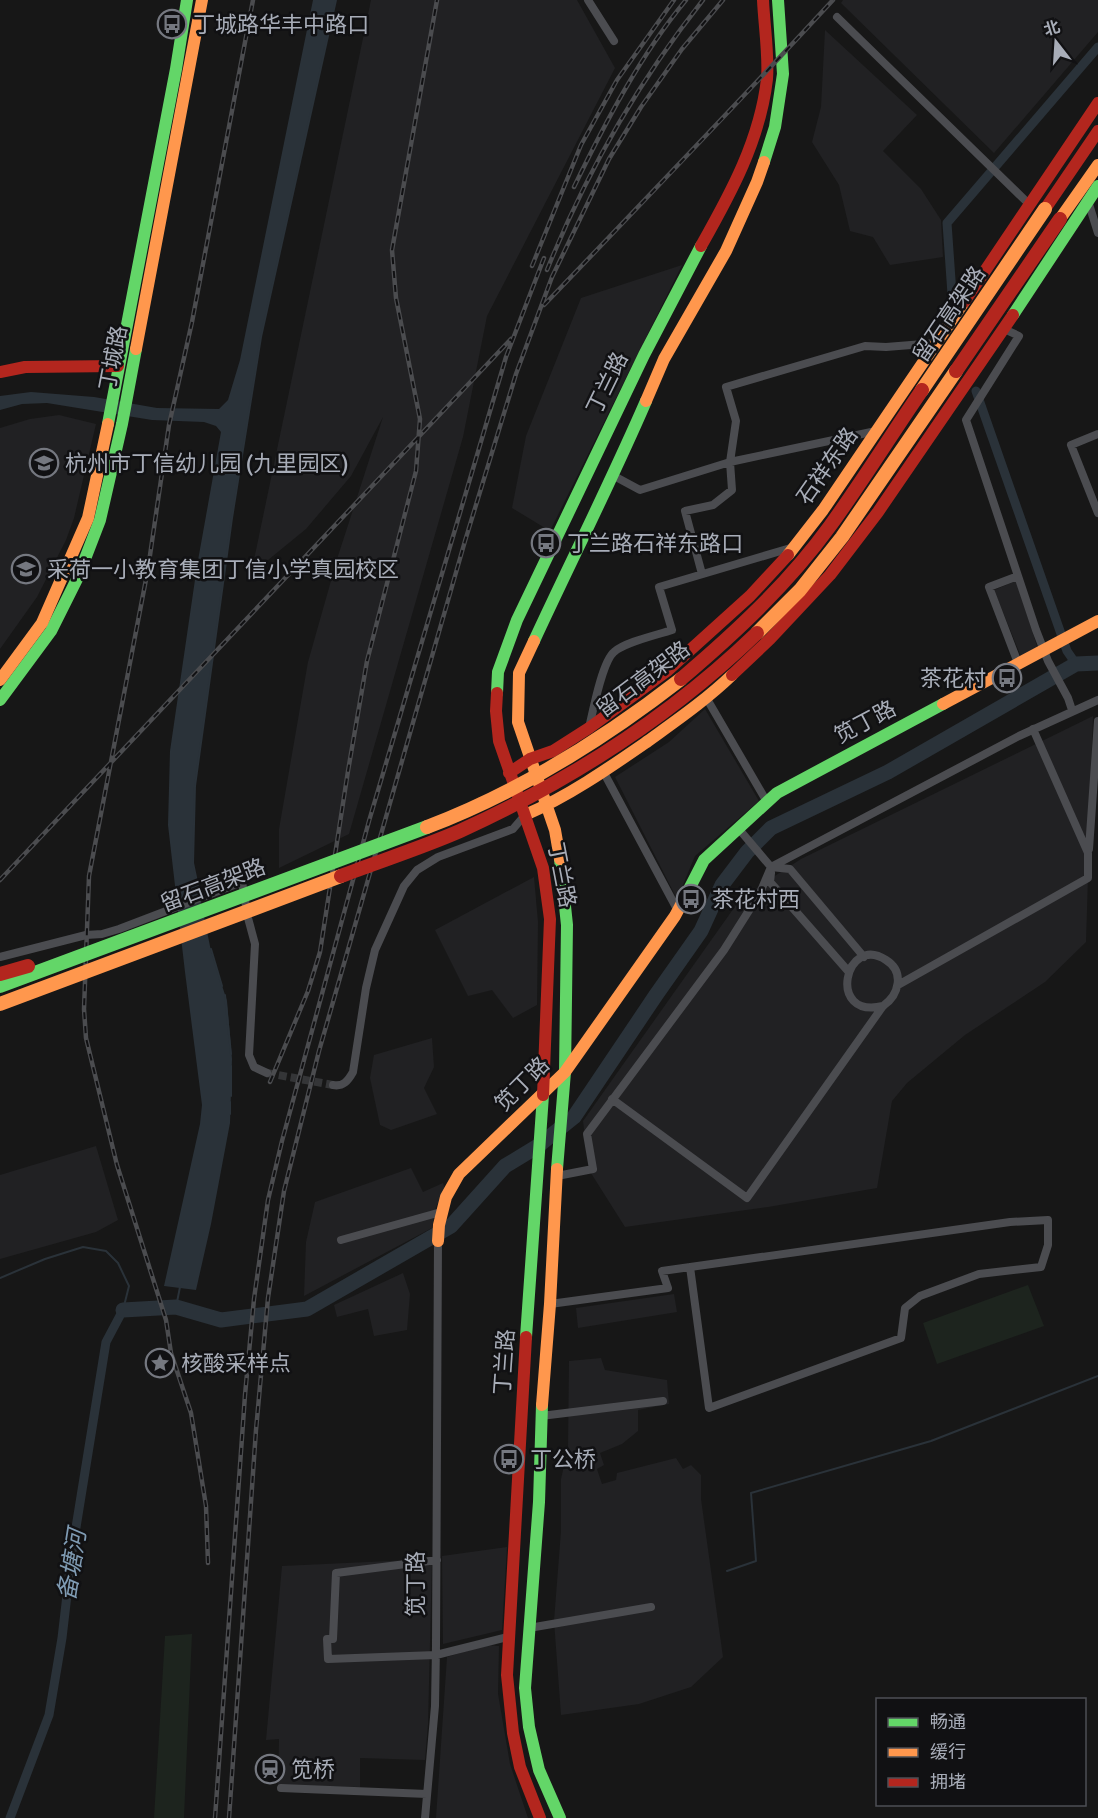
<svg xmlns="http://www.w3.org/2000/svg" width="1098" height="1818" font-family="Signika,'Noto Sans SC',sans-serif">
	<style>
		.built { fill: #212123 }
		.green { fill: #1d241e }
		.water { fill: #2a3239 }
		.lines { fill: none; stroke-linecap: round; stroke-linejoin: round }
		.stream { stroke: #2a3239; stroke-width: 2 }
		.canal { stroke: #2a3239; stroke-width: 9 }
		.river { stroke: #2a3239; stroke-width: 15 }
		.street-tunnel { stroke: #343537; stroke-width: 8; stroke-dasharray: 8 4; stroke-linecap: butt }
		.street { stroke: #4b4c50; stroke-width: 8 }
		.fast { stroke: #63d668; stroke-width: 12 }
		.slow { stroke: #ff974d; stroke-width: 12 }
		.jam { stroke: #b3261e; stroke-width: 12 }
		.rail-casing { stroke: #4b4c4f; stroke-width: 4.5 }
		.rail { stroke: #111113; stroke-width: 2; stroke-dasharray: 7; stroke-linecap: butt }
		.fast-bridge { stroke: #63d668; stroke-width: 14 }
		.slow-bridge { stroke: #ff974d; stroke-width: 14 }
		.jam-bridge { stroke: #b3261e; stroke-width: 14 }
		.labels { text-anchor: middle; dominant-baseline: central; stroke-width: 5; stroke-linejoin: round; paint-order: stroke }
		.poi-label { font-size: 22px; fill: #a8adb8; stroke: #111113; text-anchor: start }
		.street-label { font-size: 22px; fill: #a8adb8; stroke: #111113 }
		.water-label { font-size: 24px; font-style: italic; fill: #7f9bb3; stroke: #111113 }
	</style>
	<rect width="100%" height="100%" fill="#171717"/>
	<!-- built -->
	<path class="built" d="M371,0H577L615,68L487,316L463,437L349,834L279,868V829L308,662L338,556L383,417L351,476L306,529L251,574Z
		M843,0H1098V32L994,153L841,3Z
		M825,30L917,115L883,151L921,189L941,220L943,257L890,265L873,237L850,231L839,185L812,142L821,107Z
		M682,265L550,531L512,508L526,436L581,298Z
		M59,415L96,424L74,518L66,540L37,597L0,649V428L30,419Z
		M1016,581L1038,649L1022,659L994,590Z
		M705,709L759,801L695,856L677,899L615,777L669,742Z
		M1093,716L1086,942L1045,982L965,1035L907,1083L892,1101L877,1188L768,1207L625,1227L589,1170L583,1121L741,898L801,859Z
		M534,877L538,922L537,1005L513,1018L492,990L468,996L435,930Z
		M432,1038L434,1067L424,1088L437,1114L391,1130L380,1125L370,1078L374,1055Z
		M96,1146L118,1220L96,1232L0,1259V1175Z
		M411,1168L423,1192L443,1183L445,1189L436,1207L432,1228L304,1296L306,1242L315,1202Z
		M403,1273L410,1294L407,1330L374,1336L368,1309L337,1317L334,1305Z
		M674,1294L677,1312L578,1328L576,1308Z
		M601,1358L605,1370L667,1380L669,1404L638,1410V1431L622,1444L600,1453L604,1465L597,1469L602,1484L616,1480L617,1473L676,1458L683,1469L691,1465L701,1475V1499L723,1657L691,1687L639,1704L561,1715L554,1621L561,1531V1479L568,1448L569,1361Z
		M507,1547L502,1630L443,1644L442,1556Z
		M432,1559L428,1725L425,1760L360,1758V1787L278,1786L279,1739L266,1740L282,1566Z
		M486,1645L499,1646L498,1694L510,1764L528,1818H436L447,1657Z"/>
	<!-- green -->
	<path class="green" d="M1028,1285L1044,1326L937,1364L923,1323Z
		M192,1634L184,1818H154L165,1636Z"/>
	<!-- water -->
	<path class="water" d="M313,0H336L261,337L232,518L195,786L193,863L211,951L227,1001L232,1059L230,1123L211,1224L196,1290L164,1286L200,1124L202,1105L185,972L168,825L170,751L197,566L221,432L216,426L204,422L152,420L47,403L22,404L0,410V396L31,392L94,397L157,408L219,409L228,400L240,360Z"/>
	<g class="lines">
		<!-- stream -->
		<path class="stream" d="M200,896L193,863L195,786L232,518L261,337L336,0
			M211,949L222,986
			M225,995L231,1054
			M231,1096V1066
			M230,1114V1102
			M0,1278L45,1259L83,1247L106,1251L118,1263L129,1286L123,1310
			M176,1307L180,1287
			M727,1571L756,1561L751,1493L931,1441L1098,1376"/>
		<!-- canal -->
		<path class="canal" d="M952,294L947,223L1098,47
			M976,391L1067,651L1076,664
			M10,1818L49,1715L62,1638L72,1552L106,1342L123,1310"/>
		<!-- river -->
		<path class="river" d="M123,1310L176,1307L221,1320L307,1309L451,1226L505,1166L538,1146L574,1117L656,995L701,931L722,885L747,852L771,828L888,772L1076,664L1098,663"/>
		<!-- street-tunnel -->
		<path class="street-tunnel" d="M267,1073L333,1085"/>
		<!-- street -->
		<path class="street" d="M588,0L614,41
			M837,17L1030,205
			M1088,201L1098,233
			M1004,329L1019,336L966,420L1036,630L1048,661L1068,698L1072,710
			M1098,434L1071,445L1098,513
			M614,476L640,490L730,462L876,431
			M702,574L685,511L713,505L732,490L730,462L736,421L726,387L865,346L886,347L936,343
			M1018,663L989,587L1018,576
			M707,699L767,802
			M589,728C593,711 602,662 614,652C625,642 657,635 672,630L659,587L794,547
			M603,771L678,911
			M738,828L771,867L790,869L864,957
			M1089,849L1098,721
			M771,873L770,882L848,971
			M0,957L86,935L102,934L119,929L242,882L248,918L255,944L249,1055L254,1067L267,1073
			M898,985L1088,878V853L1033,729
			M333,1085C343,1087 348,1081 353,1072L366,988L375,950L404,886L417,870L438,857L513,829L525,815
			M612,1099L747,1198L883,1006C899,995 905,972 886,960C845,933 826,1020 883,1006
			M557,1176L593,1169L587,1134L724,950L760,893L771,867L1019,736L1098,700
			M341,1240L441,1212
			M550,1304L668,1288L662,1271L1010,1222L1048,1220V1245L1041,1267L979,1274L920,1296L905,1308L901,1338L709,1408L690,1267
			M541,1416L663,1401
			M437,1560L336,1573L333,1639H327L328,1659L436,1655L511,1636
			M529,1628L651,1607
			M281,1788L427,1794
			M425,1818L435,1706L436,1646L438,1241"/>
		<!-- fast -->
		<path class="fast" d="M764,162L775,127L783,74L778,0
			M1013,315L1098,186
			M108,424L176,69L187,0
			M534,641C571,561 611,482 646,401
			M497,693L498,672L517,620L644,355L701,246
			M0,700L51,631L78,577L100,520L122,424L136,349
			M683,901L704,860L777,793L943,704
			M557,1169L565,1072L567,925L560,859
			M526,1337L543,1095
			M542,1405L539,1502L525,1688L529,1727L539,1770L560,1818"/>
		<!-- slow -->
		<path class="slow" d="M1060,219L1098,165
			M136,349L202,0
			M646,401L664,359L726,251L757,182L764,162
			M788,555L823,510L964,302
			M534,641L519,673L518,722L555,830L560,859
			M0,680L42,623L88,518L108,424
			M943,704L1098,621
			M525,815C569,796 609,768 648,741C677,720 706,700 732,675
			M438,1241L439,1225L446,1197L459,1174L565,1072L675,916L683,901
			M542,1405L550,1304L557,1169"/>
		<!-- jam -->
		<path class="jam" d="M1045,209L1098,131
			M701,246C731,193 760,140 767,79C769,55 764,24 763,0
			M964,302L1098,103
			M0,372L25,367L118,366
			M732,675L770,639L830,575L878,512L1013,315
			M497,693L496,711L499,741L543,868L550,919L543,1095
			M509,773L530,759L553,751L589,728L667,671L750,596L788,555
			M526,1337L507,1675L513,1733L520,1767L540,1818"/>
		<!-- rail casing -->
		<g class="rail-casing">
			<path id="rail" d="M574,187C605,123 641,54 686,0
				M532,266L581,145L617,80L674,0
				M547,270C586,173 638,82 703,0
				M544,305C641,204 738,103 833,0
				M0,880L511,339
				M270,1082L308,991L320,952L348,771L367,661L416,471L420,419L396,298L392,250L437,0
				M208,1563L206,1506L191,1413L171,1353L166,1320L117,1165L86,1038L84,1009L89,876L148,569L169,425L192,322L253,0
				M215,1818L245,1395L254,1299L268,1200L282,1141L369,821L506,357L544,258
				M229,1818L256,1430L268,1298L284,1191L319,1051L465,541L516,374L552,277L609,159L641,107L682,49L723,0"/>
		</g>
		<!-- rail -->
		<use href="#rail" class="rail"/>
		<!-- fast-bridge -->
		<path class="fast-bridge" d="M0,986L427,827"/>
		<!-- slow-bridge -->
		<path class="slow-bridge" d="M922,390L1045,209
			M757,633L800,590L842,537L956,371
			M427,827C519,792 604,739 681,679
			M0,1004L341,876"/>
		<!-- jam-bridge -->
		<path class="jam-bridge" d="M956,371L1060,219
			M681,679C735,633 788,584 830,526C862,482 891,435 922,390
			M341,876C380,861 421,848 460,831C570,781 670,717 757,633
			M0,974L28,966"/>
	</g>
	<!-- icons -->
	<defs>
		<g id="bus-ring" transform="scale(1.5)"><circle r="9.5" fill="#111113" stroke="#757880" stroke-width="1.5"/><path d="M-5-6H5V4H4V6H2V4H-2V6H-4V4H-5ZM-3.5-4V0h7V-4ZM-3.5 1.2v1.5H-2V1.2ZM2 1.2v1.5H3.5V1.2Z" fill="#757880"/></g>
		<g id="school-ring" transform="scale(1.5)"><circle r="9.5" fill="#111113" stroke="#757880" stroke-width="1.5"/><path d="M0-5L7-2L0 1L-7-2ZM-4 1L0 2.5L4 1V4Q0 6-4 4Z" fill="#757880"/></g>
		<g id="sight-ring" transform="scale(1.5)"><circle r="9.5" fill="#111113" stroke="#757880" stroke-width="1.5"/><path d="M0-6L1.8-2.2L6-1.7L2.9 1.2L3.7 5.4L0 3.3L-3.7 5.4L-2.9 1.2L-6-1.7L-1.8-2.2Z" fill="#757880"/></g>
		<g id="station-ring" transform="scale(1.5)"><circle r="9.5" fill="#111113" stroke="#757880" stroke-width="1.5"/><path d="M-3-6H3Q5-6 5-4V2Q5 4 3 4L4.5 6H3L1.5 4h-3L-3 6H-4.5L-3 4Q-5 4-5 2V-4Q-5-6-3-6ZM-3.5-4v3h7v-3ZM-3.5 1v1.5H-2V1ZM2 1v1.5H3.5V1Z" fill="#757880"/></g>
	</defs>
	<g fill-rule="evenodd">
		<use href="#bus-ring" x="172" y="24"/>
		<use href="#school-ring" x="44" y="463"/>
		<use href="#bus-ring" x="546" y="543"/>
		<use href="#school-ring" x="26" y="569"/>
		<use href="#bus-ring" x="1007" y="678"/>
		<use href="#bus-ring" x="691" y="899"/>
		<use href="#sight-ring" x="160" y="1363"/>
		<use href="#bus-ring" x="509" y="1459"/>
		<use href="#station-ring" x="270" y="1769"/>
	</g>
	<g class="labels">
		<!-- poi labels -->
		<g class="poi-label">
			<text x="193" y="24">丁城路华丰中路口</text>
			<text x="65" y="463">杭州市丁信幼儿园 (九里园区)</text>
			<text x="567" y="543">丁兰路石祥东路口</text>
			<text x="47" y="569">采荷一小教育集团丁信小学真园校区</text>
			<text x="986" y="678" text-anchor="end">茶花村</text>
			<text x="712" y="899">茶花村西</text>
			<text x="181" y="1363">核酸采样点</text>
			<text x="530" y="1459">丁公桥</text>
			<text x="291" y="1769">笕桥</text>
		</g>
		<!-- street labels -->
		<g class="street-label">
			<text transform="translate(949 314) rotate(-56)">留石高架路</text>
			<text transform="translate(113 358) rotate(-79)">丁城路</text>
			<text transform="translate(607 383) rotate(-64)">丁兰路</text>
			<text transform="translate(827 466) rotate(-55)">石祥东路</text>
			<text transform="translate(643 679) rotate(-37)">留石高架路</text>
			<text transform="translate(865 722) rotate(-28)">笕丁路</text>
			<text transform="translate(562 875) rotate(79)">丁兰路</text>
			<text transform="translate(213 885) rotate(-21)">留石高架路</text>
			<text transform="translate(522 1084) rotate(-45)">笕丁路</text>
			<text transform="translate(504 1362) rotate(-86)">丁兰路</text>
			<text transform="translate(415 1584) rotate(-90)">笕丁路</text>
		</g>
		<!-- water labels -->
		<g class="water-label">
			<text transform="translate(72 1565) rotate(-81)">备塘河</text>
		</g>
	</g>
	<!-- legend -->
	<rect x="876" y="1698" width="210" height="108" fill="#111113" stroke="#4d4f55" stroke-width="1.5"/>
	<rect x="888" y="1718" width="30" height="9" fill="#63d668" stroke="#4d4f55" stroke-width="1.5"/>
	<text x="930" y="1728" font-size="18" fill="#a8adb8">畅通</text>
	<rect x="888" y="1748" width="30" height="9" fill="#ff974d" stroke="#4d4f55" stroke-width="1.5"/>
	<text x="930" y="1758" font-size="18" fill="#a8adb8">缓行</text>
	<rect x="888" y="1778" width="30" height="9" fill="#b3261e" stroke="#4d4f55" stroke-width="1.5"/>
	<text x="930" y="1788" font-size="18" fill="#a8adb8">拥堵</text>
	<!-- north arrow -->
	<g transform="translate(1056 42) rotate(343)" stroke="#111113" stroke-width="4.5" paint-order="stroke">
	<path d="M0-4.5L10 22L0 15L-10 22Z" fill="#a8adb8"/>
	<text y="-9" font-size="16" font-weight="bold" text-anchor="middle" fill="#a8adb8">北</text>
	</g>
</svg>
